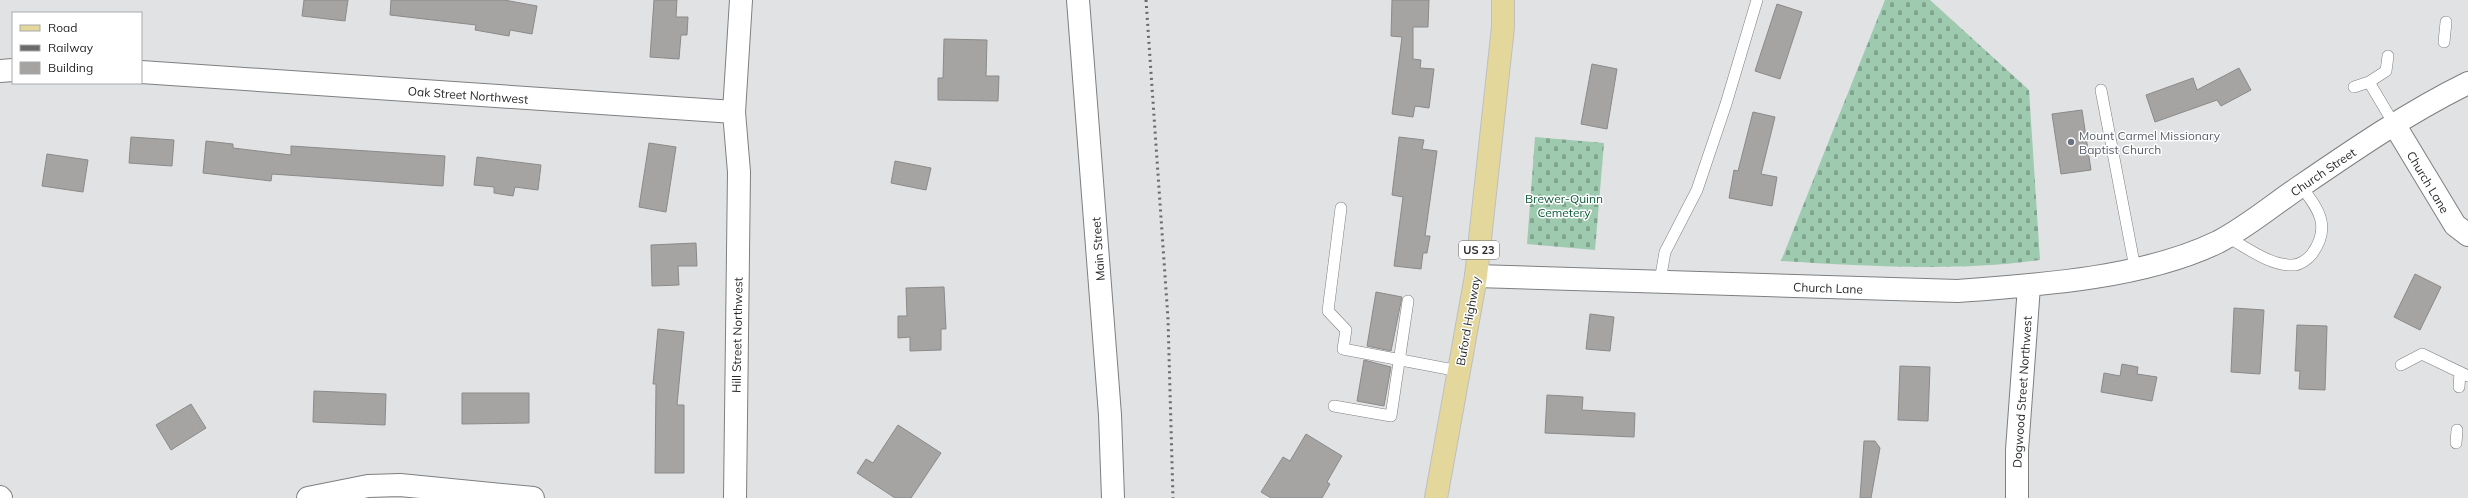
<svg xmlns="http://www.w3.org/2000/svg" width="2468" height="498" font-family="Mulish,sans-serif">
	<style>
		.cemetery { fill: url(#cemetery-stones) }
		.building { fill: #a5a4a3; stroke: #8b8a89 }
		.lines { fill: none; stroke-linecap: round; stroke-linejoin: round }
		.service-casing { stroke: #7e7f80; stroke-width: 12 }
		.minor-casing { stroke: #7e7f80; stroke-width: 24 }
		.tertiary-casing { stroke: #7e7f80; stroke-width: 24 }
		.primary-casing { stroke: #bebfbf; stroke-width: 24 }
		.service { stroke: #fff; stroke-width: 11 }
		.minor { stroke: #fff; stroke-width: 22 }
		.tertiary { stroke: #fff; stroke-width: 22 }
		.primary { stroke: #e4d79c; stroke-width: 22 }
		.rail { stroke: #696a6a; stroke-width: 3; stroke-dasharray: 2 4; stroke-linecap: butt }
		.worship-dot { fill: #6b7280; stroke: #fff; stroke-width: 1.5 }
		.labels { text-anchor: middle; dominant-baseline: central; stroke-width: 3; stroke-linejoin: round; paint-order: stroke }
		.shield { fill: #fff; stroke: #686969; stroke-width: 1 }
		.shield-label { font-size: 11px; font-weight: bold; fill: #282929 }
		.street-label { font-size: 12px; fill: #282929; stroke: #fff }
		.worship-label { font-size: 12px; fill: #5b616d; stroke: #fff; text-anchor: start }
		.park-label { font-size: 12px; fill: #0d5c39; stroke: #fff }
	</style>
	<defs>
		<pattern id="cemetery-stones" width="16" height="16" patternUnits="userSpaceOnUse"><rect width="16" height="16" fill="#9ecaaf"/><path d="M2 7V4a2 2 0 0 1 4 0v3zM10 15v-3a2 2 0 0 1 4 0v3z" fill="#81a48e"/></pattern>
	</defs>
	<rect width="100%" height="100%" fill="#e1e2e4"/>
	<!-- cemetery -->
	<path class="cemetery" d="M1885,0H1930L2029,90L2040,260C1954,272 1868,266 1781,261Z
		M1535,137L1604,143L1595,250L1527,244Z"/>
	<!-- building -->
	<path class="building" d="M304,0H348L345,21L302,16Z
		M391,0H504L537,6L532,34L510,30L509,36L475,30L476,25L390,15Z
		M654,0H677L676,17H688L687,35H681L679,59L650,57Z
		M1392,0H1429L1428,27H1413V59L1421,60L1420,68L1434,69L1429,108L1415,106L1413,117L1392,114L1402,37L1391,36Z
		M1777,4L1802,12L1780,79L1755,71Z
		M944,39L987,40L986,76H999L998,101L938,100V78H943Z
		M1592,64L1617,69L1607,129L1581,124Z
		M2239,68L2251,90L2221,106L2217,100L2155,122L2146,95L2193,78L2197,90Z
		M2082,110L2091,170L2061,174L2052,114Z
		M1753,112L1775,117L1761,174L1777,177L1772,206L1729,198L1734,170L1738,171Z
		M131,137L174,140L172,166L129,163Z
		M1399,137L1424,140L1422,149L1437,151L1425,236H1430L1427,253H1423L1421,269L1394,266L1403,197L1392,195Z
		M206,141L233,144V148L291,155V146L445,156L443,186L272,174L271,181L203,173Z
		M649,143L676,147L666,212L639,207Z
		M47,154L88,160L83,192L42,186Z
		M477,157L541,165L538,190L515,187L513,196L494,193V187L474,185Z
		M895,161L931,168L926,190L891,183Z
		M696,243L697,266H678L679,285L652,286L651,245Z
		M2415,274L2441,287L2420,330L2394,317Z
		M944,287L946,329H941V350L910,351V337L898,338V316H907L906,288Z
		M1376,292L1402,297L1391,351L1367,346Z
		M2234,308L2264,310L2260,374L2231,372Z
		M1590,314L1614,317L1610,351L1586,349Z
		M2297,325L2327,326L2325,390L2299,389L2300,371H2295Z
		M658,329L684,332L677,405H684V473H655L656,384H653Z
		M1364,360L1391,367L1384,406L1357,401Z
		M2122,364L2138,367L2137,374L2157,377L2152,401L2101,392L2104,373L2120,376Z
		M1900,366L1930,367L1928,421L1898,420Z
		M314,391L386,394L385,425L313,422Z
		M462,393H529V423L462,424Z
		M1547,395L1583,397L1582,410L1635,413L1634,437L1545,433Z
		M191,404L206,428L171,450L156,425Z
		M898,425L941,453L911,498H895L857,473L866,459L873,463Z
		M1306,434L1342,456L1327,482L1330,484L1322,498H1271L1261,492L1283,457L1290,461Z
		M1864,441H1875L1880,448L1871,498H1860Z"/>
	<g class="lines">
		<!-- service casing -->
		<g class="service-casing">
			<path id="service" d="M2444,42L2446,22
				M2369,82L2394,124
				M2354,87L2369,82L2386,71L2388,56
				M2101,90L2135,268
				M1341,208L1328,311L1346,330L1343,349L1459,371
				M2227,237C2246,247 2269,265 2291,265C2299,266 2308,259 2312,254C2332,226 2318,209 2301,186
				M1660,281L1665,252L1697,190L1726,104L1757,0
				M2401,365L2422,354L2468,376
				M2459,387L2460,372
				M1334,406L1391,416L1408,301
				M2456,443L2457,430"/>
		</g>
		<!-- minor casing -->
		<g class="minor-casing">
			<path id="minor" d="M0,71L13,70
				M141,72L734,112
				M2394,124L2455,225L2468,235
				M1476,276L1958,291C2039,285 2144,278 2218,242C2247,227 2274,204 2301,186C2355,149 2409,112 2468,83
				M0,497L1,498
				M308,498L368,486L400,485L533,498
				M735,498L739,172L734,112L741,0
				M2017,498V450L2029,286"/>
		</g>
		<!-- tertiary casing -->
		<g class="tertiary-casing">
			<path id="tertiary" d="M1078,0L1110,415L1113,498"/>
		</g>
		<!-- primary casing -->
		<g class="primary-casing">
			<path id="primary" d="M1436,498L1476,276L1503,27V0"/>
		</g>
		<!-- service -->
		<use href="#service" class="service"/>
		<!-- minor -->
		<use href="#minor" class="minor"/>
		<!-- tertiary -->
		<use href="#tertiary" class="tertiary"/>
		<!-- primary -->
		<use href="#primary" class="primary"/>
		<!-- rail -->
		<path class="rail" d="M1146,0L1168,319L1173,498"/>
	</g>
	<!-- markers -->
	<circle class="worship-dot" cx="2071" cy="142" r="4"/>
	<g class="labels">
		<!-- shield labels -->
		<rect class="shield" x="1459" y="241" width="40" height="18" rx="3"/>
		<g class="shield-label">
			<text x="1479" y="250">US 23</text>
		</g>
		<!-- street labels -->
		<g class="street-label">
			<text transform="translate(468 95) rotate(4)">Oak Street Northwest</text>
			<text transform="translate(2323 172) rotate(-34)">Church Street</text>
			<text transform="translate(2428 182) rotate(59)">Church Lane</text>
			<text transform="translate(1098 249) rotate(-94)">Main Street</text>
			<text transform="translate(1828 288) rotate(2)">Church Lane</text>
			<text transform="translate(1468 321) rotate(-80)">Buford Highway</text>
			<text transform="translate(737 335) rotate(-89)">Hill Street Northwest</text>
			<text transform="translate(2022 392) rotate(-86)">Dogwood Street Northwest</text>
		</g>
		<!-- worship labels -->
		<g class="worship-label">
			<text x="2079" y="135">Mount Carmel Missionary<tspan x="2079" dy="14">Baptist Church</tspan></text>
		</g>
		<!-- park labels -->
		<g class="park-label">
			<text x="1564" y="198">Brewer-Quinn<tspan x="1564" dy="14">Cemetery</tspan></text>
		</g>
	</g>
	<!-- legend -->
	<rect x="12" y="12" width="130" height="72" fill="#ffffff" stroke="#a9a9a9"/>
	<rect x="20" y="25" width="20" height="6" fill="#e4d79c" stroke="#a9a9a9"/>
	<text x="48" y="32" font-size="12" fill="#282929">Road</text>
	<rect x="20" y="45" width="20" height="6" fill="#696a6a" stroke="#a9a9a9"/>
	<text x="48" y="52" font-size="12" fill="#282929">Railway</text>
	<rect x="20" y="62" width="20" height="12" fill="#a5a4a3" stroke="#a9a9a9"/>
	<text x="48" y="72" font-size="12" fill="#282929">Building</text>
</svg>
